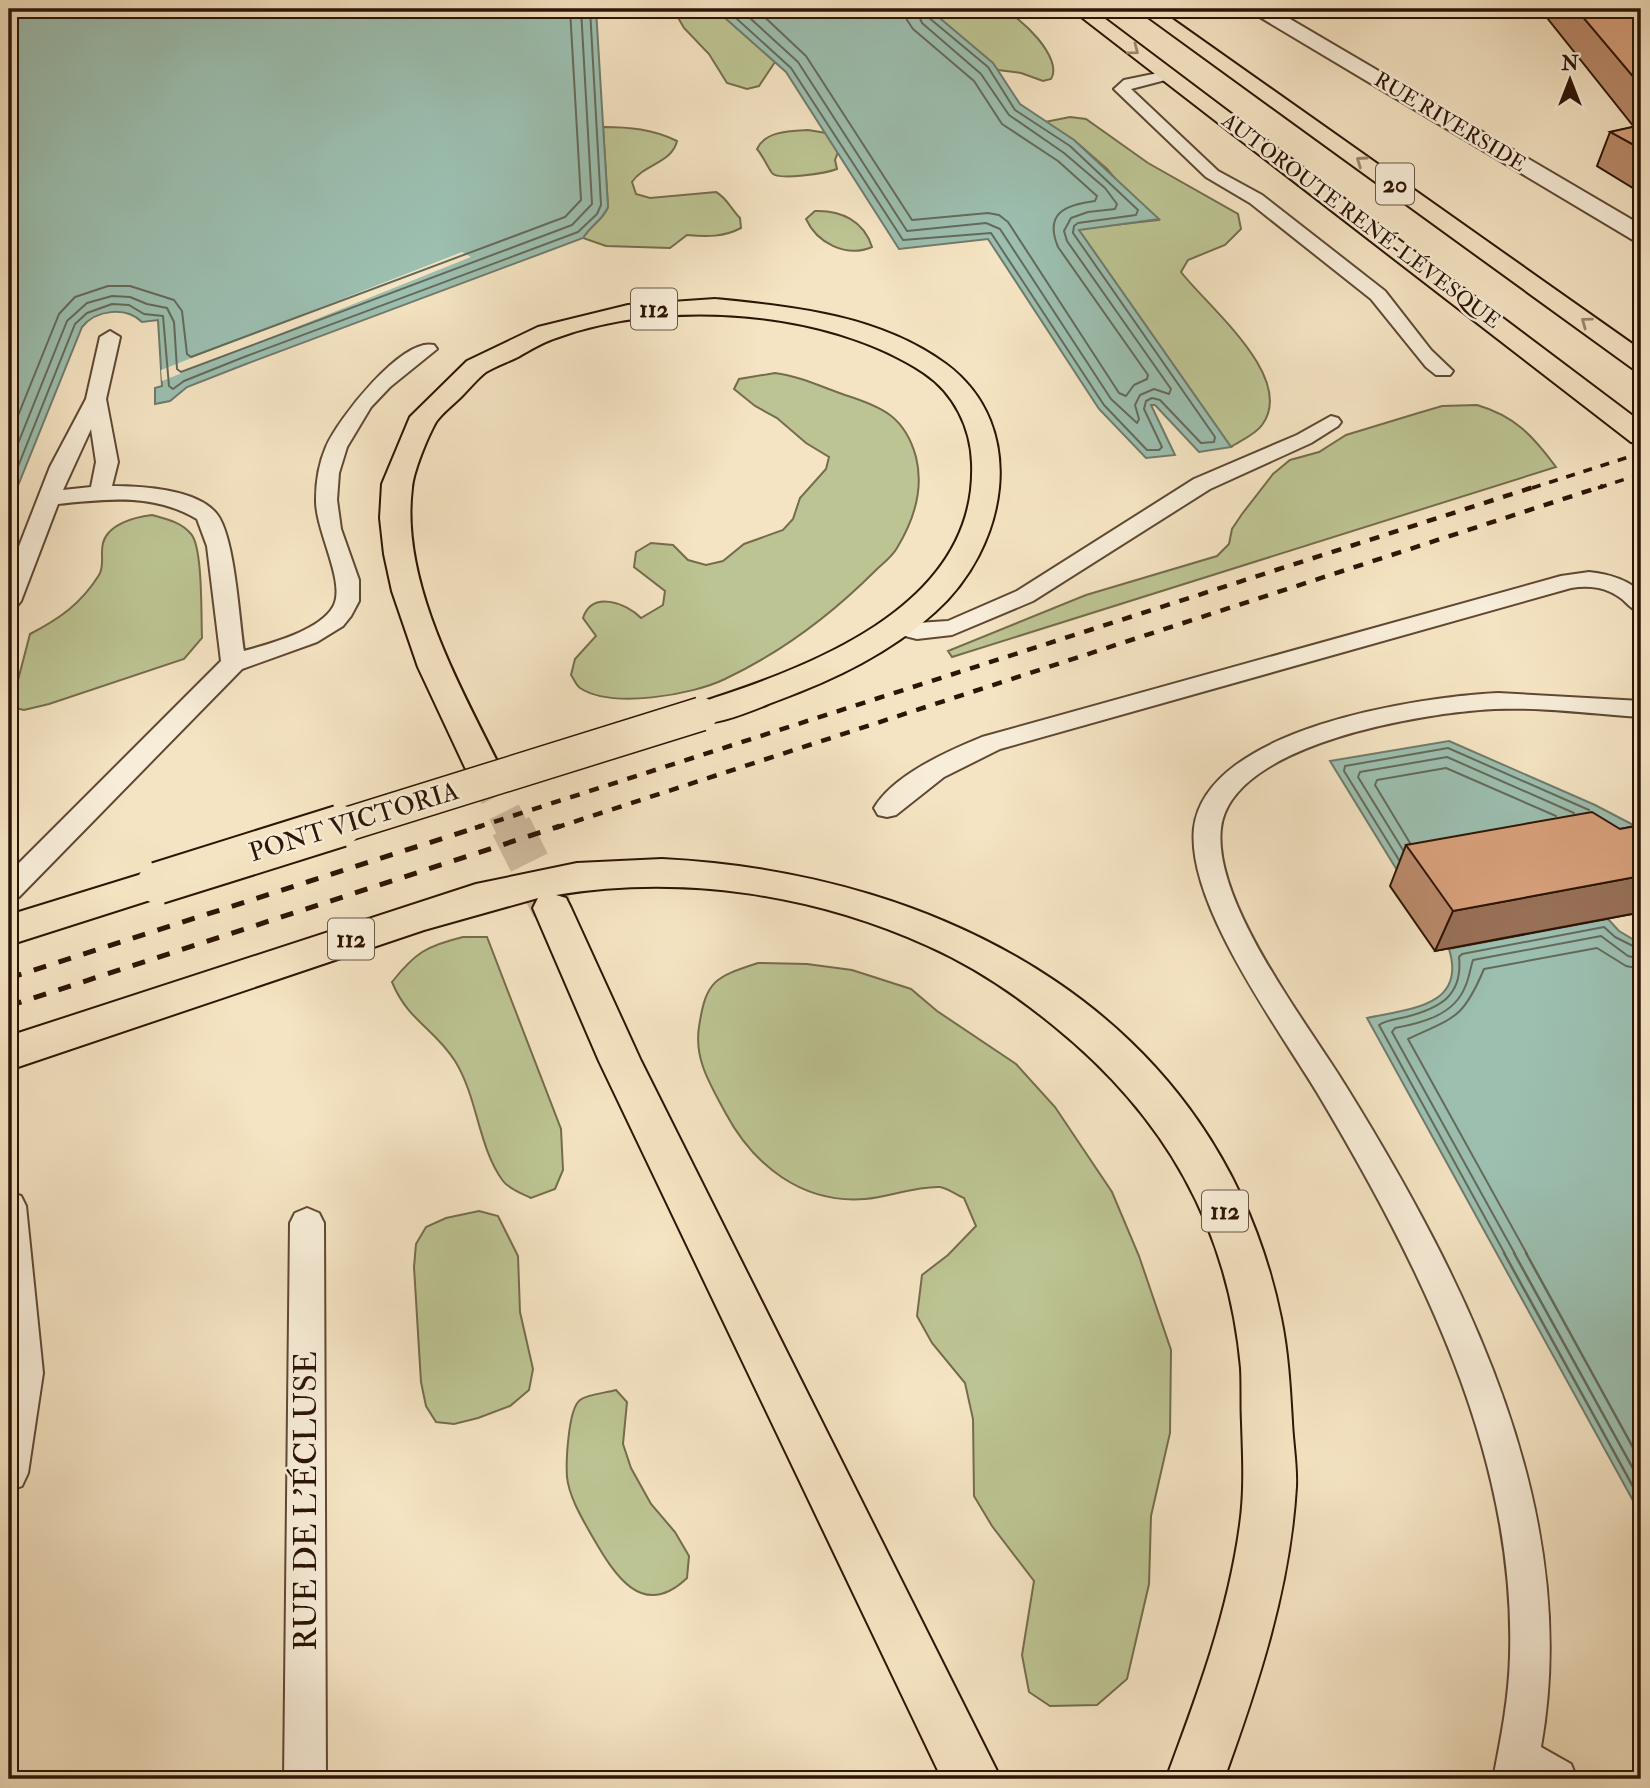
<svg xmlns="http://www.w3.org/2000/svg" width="1650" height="1788" font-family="'IM FELL Double Pica',serif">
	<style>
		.green { fill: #bdc493; stroke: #756c4c; stroke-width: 2 }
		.water { fill: #9cbfb0; stroke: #707b6c; stroke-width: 2 }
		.pier { fill: #f5e4c3 }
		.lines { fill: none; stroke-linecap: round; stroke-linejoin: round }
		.shore-far1 { stroke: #646a5a; stroke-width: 2 }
		.shore { stroke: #646a5a; stroke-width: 2.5 }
		.primary-tunnel-far1 { stroke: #cdba9d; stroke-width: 33; stroke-dasharray: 33 17; stroke-linecap: butt }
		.primary-tunnel { stroke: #cdba9d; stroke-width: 41; stroke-dasharray: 41 21; stroke-linecap: butt }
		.service-casing { stroke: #5f4834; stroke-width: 4 }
		.tertiary-casing { stroke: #5f4834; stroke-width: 4 }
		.primary-casing { stroke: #2d1405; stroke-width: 4 }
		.motorway-casing { stroke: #2d1405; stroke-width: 4 }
		.service { fill: #f8edd8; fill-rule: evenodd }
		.tertiary { fill: #f8edd8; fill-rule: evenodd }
		.primary { fill: #f5e4c3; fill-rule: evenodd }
		.motorway { fill: #f5e4c3; fill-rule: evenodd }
		.rail-far2 { stroke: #2d1405; stroke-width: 3.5; stroke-dasharray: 9 9; stroke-linecap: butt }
		.rail-far1 { stroke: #2d1405; stroke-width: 4.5; stroke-dasharray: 10 10; stroke-linecap: butt }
		.rail { stroke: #2d1405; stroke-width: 5; stroke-dasharray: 13 13; stroke-linecap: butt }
		.primary-bridge-far1-casing { stroke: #2d1405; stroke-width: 36; stroke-linecap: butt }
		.primary-bridge-casing { stroke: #2d1405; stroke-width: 45; stroke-linecap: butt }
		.primary-bridge-far1 { stroke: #f5e4c3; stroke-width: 33 }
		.primary-bridge { stroke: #f5e4c3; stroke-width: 41 }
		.wall { fill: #ba8a6b; stroke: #2d1405; stroke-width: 2 }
		.shaded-wall { fill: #977057; stroke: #2d1405; stroke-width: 2 }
		.building { fill: #d8a07c; stroke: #2d1405; stroke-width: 2 }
		.oneway { stroke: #9b866e }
		.labels { text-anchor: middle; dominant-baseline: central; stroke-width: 5; stroke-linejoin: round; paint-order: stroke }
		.far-street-label { font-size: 21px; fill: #2d1405; stroke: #f8edd8 }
		.shield { fill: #f8edd8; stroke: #6a5544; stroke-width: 2 }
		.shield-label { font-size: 24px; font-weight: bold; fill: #2d1405 }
		.street-label { font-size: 26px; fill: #2d1405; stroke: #f8edd8 }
		.near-street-label { font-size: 32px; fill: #2d1405; stroke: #f8edd8 }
	</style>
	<rect width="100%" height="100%" fill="#f5e4c3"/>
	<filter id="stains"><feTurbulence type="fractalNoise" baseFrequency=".00286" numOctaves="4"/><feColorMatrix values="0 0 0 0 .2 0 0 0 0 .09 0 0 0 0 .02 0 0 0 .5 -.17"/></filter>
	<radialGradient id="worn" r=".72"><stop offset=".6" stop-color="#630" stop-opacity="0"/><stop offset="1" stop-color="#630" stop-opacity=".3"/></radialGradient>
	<!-- green -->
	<path class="green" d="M673,9H715L775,62L759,86L747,89L727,83L709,54L684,28Z
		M929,9C949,9 983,4 1001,9C1020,15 1064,59 1051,79L1043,81L1021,73L998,70Z
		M1070,117L1086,119L1148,163L1238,214L1241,229L1225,245L1188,260L1181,272C1207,306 1297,378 1262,425C1256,434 1240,441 1231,447L1078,229L1158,220L1123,188L1107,169L1074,140L1045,122Z
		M603,127C629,127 653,129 677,141C672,163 644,164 632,182L636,194L650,198L716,192C727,198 731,209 740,218L741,228C724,237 707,237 687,235L670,248L606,246L583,238C591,225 602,221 608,207Z
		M808,130L826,133L838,152L835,160L837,169C827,173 778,181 772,173C767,166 763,156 757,149C765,131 790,131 808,130Z
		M815,211C841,210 864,221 872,247C846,258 817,243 806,219Z
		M775,373C799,376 822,387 845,395C883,407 905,417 916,457C924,489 914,520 897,548C892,557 882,564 875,571C832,614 780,653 725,679C692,695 612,709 580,688C576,685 574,679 571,675L575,659L596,636L583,618C592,590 626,603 641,618L663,605L665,591L634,567L636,552L651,543L673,545L688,560L706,565L723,561L744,544L783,530L793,519L800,498L826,469L829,457L806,443L777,418L755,406L734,389L739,379Z
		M1477,405C1515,416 1533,436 1556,467L952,657L948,651L1086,595L1217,556L1229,544L1232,529L1242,514L1273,474L1290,460L1319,452L1346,435L1415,414L1442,406Z
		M152,515C166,519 181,522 191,534C203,547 201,617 202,638L184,659L49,704L24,710L11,707L30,634C59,619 81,604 99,575C105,565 100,554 103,543C108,524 135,517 152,515Z
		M463,937H487L561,1129L563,1170L555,1189L531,1198C523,1194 509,1189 503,1181C478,1147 478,1098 455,1061C434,1028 408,1021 392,982C415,953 426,946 463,937Z
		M758,963L807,964L852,970L911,989L937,1011L1016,1064L1055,1107L1112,1192L1139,1256L1171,1350L1170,1433L1151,1516L1149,1584L1127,1679L1097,1705L1050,1706L1029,1692L1022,1655L1034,1581L992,1526L974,1496L973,1419L965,1383L932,1343L917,1316L922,1275L948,1255L976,1226L964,1198C957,1195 947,1188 940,1187C916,1186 889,1197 865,1199C802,1204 753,1165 725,1112C710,1084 694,1059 699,1027C706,980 715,977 758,963Z
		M479,1211L498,1216L518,1256L520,1312L533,1369L529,1390L510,1406L478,1418L454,1424L436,1422L426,1406L421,1382L414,1267L416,1244L426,1227L446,1218Z
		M616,1390L627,1402L623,1444L631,1468L651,1504L675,1532L689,1556L687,1578C642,1621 614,1574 592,1536C583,1520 569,1497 567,1477C566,1462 568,1409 580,1400C588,1394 606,1393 616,1390Z"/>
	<!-- water -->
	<path class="water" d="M9,9H596L608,207C602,221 591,225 583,238L246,364L187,387L170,401L155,404V388L162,386L158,320L142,322C125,306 96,310 82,327L9,508Z
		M715,9H929L993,63L1020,104L1074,140L1159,219L1079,230L1231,447L1199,452L1155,405H1151L1175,455L1146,458L1099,409L988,239L899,249L786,72Z
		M1449,741L1595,805L1641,829L1405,883L1330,761Z
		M1608,919L1619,931L1641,944V1515L1367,1018C1408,1009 1467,1007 1449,949Z"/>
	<!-- pier -->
	<path class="pier" d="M462,252L471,257L162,381L161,370Z"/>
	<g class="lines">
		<!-- shore-far1 -->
		<path class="shore-far1" d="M726,9L791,68L903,240L991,233L1104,405L1147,450H1159L1162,447L1144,409L1146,401L1152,398L1160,400L1201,443L1214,442L1215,437L1073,233L1074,226L1078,223L1136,215L1138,210L1070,146L1015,110L988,67L928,17L925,9
			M740,9L798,62L907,231L986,223L1000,229L1111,399L1137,423L1139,419L1135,405L1140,395L1154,389L1169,394L1171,389L1067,241L1064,231L1071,218L1088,212L1115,209L1117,204L1105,188L1064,153L1009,115L981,74L922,23L916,9
			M756,9L806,56L912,220L988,213L999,215L1008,222L1119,393L1126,396L1134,385L1147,379L1148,375L1058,247C1044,213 1065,205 1095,201L1097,196L1058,161L1002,124L974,81L913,29L907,20L906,9
			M9,438L59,314L75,297L108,286H130L174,300L182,311L187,354L191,357L565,217L581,200L570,9
			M9,466L67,321L87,303L112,296L130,297L147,304L167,308L174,322L177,369L181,372L572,225L592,204L581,9
			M9,489L75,324L87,313L112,304L129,305L144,314L163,316L169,386L173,389L184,381L244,357L578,232L597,214L601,205L590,9
			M1410,843L1375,785L1377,780L1446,768L1556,816
			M1403,850L1358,777L1360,772L1447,757L1574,813
			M1399,860L1344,771L1345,766L1448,748L1589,810
			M1505,1254L1379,1025C1386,1020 1397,1019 1406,1017C1440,1008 1463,996 1459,957L1462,954L1604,927L1615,937L1641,950
			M1515,1254L1392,1032L1395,1028C1422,1023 1454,1015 1465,987C1469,979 1470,969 1473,960L1601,936L1628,956L1641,959
			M1527,1254L1408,1039C1455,1017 1463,1019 1484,969L1597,948L1626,966L1641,969"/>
		<!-- shore -->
		<path class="shore" d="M1504,1253L1641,1501
			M1514,1253L1641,1483
			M1526,1253L1641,1462"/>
		<!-- primary-tunnel-far1 -->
		<path class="primary-tunnel-far1" d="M482,767L512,828"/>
		<!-- primary-tunnel -->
		<path class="primary-tunnel" d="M511,826L552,908"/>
		<!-- service casing -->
		<g class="service-casing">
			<path id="service" d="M1168,71L1175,75L1173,78L1131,89L1218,171L1262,195L1385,291L1431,350L1453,371L1450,375H1436L1426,367L1371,299L1250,203L1206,177L1114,89L1124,80Z
				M110,331L120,337L106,399L118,462L112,486C141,486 196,489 216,513C235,535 239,620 244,651C269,644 319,631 333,607C347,583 315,531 316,499C316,482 319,463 326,447C338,419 402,337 434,345L437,349L390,387L371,407L347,447L339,473L337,500L341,529L359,580V601L351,616L343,626L317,642L242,669L19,897L9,900V873L221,661L207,546L197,519C153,493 107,499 58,504L21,601L17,606L9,608V572L50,467L86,399L100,337ZM91,429L96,462L91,487L63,490Z
				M1331,416L1338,418L1341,422L1338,426L1311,443L1210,489L1033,601L952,635L917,639L889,632L885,627L889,622L897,620L917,623L948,621L1017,591L1194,479L1297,435Z
				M1589,572C1609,574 1626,579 1641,592V612C1632,610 1629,605 1622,599C1606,587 1590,585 1571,588L1000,749L944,777L896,815L887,817L878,815L874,808C893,775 948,751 982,737L1561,576Z
				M1498,693L1641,701V717C1593,714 1544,707 1495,709C1427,712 1231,743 1221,828C1212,902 1308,1024 1347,1088C1467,1282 1583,1512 1541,1747L1571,1764L1577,1779H1493C1501,1738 1509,1698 1510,1656C1516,1453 1419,1264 1318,1094C1279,1029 1186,904 1194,828C1206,728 1419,697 1498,693Z
				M9,1192L21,1196L26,1206L43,1373L28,1473L22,1486L9,1491Z
				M307,1208L319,1213L324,1223L326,1779H284L290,1223L295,1213Z"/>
		</g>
		<!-- tertiary casing -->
		<g class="tertiary-casing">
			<path id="tertiary" d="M1251,9H1273L1641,225V242L1633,240L1253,13Z"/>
		</g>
		<!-- primary casing -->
		<g class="primary-casing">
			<path id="primary" d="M715,299C794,307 879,315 946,364C1031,427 1006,549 935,612C890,653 835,679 779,700C755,709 713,729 689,722L684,714L689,706C802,670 978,610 972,463C971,428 954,393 924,373C827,309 665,298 556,338C543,342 530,350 518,357C508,362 496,366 486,372C477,379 469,389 461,397C453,405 442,413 436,422C428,436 413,472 412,488C400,581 460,686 500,767L495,776L482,779L469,776L418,667L392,591L384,554L380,518L382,484L410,417L467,361L538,327L628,305Z
				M662,859C947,873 1220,1018 1281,1318C1288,1352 1290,1386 1292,1422C1293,1444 1297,1465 1296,1487C1290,1589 1258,1685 1224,1779H1166C1197,1696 1228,1613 1240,1525C1245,1490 1243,1457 1242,1423C1241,1405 1242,1387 1241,1368C1228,1226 1165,1116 1054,1026C1015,994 975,967 928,946C813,894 682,874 556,895L566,898L571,908L641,1061L1001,1779H942L599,1061L533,908L538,898L424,930L9,1070V1036L476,884L577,863Z
				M158,869L172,873L177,883L172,893L9,945V915Z"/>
		</g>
		<!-- motorway casing -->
		<g class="motorway-casing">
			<path id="motorway" d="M1071,9H1092L1641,422V444L1631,442Z
				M1137,9H1158L1641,350V370L1632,368Z"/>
		</g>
		<!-- service -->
		<use href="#service" class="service"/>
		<!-- tertiary -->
		<use href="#tertiary" class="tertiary"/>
		<!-- primary -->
		<use href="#primary" class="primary"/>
		<!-- motorway -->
		<use href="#motorway" class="motorway"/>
		<!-- rail-far2 -->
		<path class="rail-far2" d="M1532,488L1641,453
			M1598,488L1641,474"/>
		<!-- rail-far1 -->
		<path class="rail-far1" d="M475,828L1537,486
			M555,828L1603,486"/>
		<!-- rail -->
		<path class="rail" d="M9,978L481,826
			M9,1006L560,826"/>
		<!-- primary-bridge-far1 casing -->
		<g class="primary-bridge-far1-casing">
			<path id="primary-bridge-far1" d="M335,828L701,714"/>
		</g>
		<!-- primary-bridge casing -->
		<g class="primary-bridge-casing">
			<path id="primary-bridge" d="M158,883L340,826"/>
		</g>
		<!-- primary-bridge-far1 -->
		<use href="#primary-bridge-far1" class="primary-bridge-far1"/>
		<!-- primary-bridge -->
		<use href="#primary-bridge" class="primary-bridge"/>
	</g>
	<!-- wall -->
	<path class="wall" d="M1540,9H1641V193L1597,166L1610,132L1634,127Z
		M1641,825V919L1637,913L1435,951L1390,886L1406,845L1620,829Z"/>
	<!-- shaded-wall -->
	<path class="shaded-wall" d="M9,702L17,717L9,756Z
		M9,793L13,801L9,826Z
		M1641,876V905L1637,913L1435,951L1453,911Z"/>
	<!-- building -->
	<path class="building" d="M1576,9H1641V86Z
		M1641,125V149L1610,132Z
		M1592,812L1620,829L1641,825V876L1453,911L1406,845Z"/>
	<!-- one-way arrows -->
	<defs><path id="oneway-chevron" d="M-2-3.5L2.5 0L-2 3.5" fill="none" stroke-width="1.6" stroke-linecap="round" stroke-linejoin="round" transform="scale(1.75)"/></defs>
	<g class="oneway">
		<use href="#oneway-chevron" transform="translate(1134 50) rotate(37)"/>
		<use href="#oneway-chevron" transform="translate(1361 161) rotate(-145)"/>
		<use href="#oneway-chevron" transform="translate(1586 322) rotate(-144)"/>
	</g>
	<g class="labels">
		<!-- far-street labels -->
		<g class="far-street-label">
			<text transform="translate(1450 122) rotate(31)">RUE RIVERSIDE</text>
			<text transform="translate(1361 221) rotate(37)">AUTOROUTE RENÉ-LÉVESQUE</text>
		</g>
		<!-- shield labels -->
		<g class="shield">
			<rect x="1376" y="163.5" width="38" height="41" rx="5"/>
			<rect x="631" y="288.5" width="46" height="41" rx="5"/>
			<rect x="328" y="918.5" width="46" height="41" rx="5"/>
			<rect x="1202" y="1190.5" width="46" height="41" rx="5"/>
		</g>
		<g class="shield-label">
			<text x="1395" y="184">20</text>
			<text x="654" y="309">112</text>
			<text x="351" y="939">112</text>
			<text x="1225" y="1211">112</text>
		</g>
		<!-- street labels -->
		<g class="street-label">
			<text transform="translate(354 822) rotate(-17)">PONT VICTORIA</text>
		</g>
		<!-- near-street labels -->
		<g class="near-street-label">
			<text transform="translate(306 1501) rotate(-90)">RUE DE L'ÉCLUSE</text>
		</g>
	</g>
	<!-- margin -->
	<rect width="1650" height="1788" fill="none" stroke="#f5e4c3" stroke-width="35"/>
	<rect x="10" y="10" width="1629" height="1767" fill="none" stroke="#2d1405" stroke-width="3.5"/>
	<rect x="18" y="18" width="1615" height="1753" fill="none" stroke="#2d1405" stroke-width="2"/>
	<!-- north arrow -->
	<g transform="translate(1570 80)" stroke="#f8edd8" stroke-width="5" paint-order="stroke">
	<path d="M0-5L12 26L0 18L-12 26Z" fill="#2d1405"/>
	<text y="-10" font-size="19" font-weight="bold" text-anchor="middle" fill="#2d1405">N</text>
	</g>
	<rect width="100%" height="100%" filter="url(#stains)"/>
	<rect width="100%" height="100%" fill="url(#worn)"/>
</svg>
